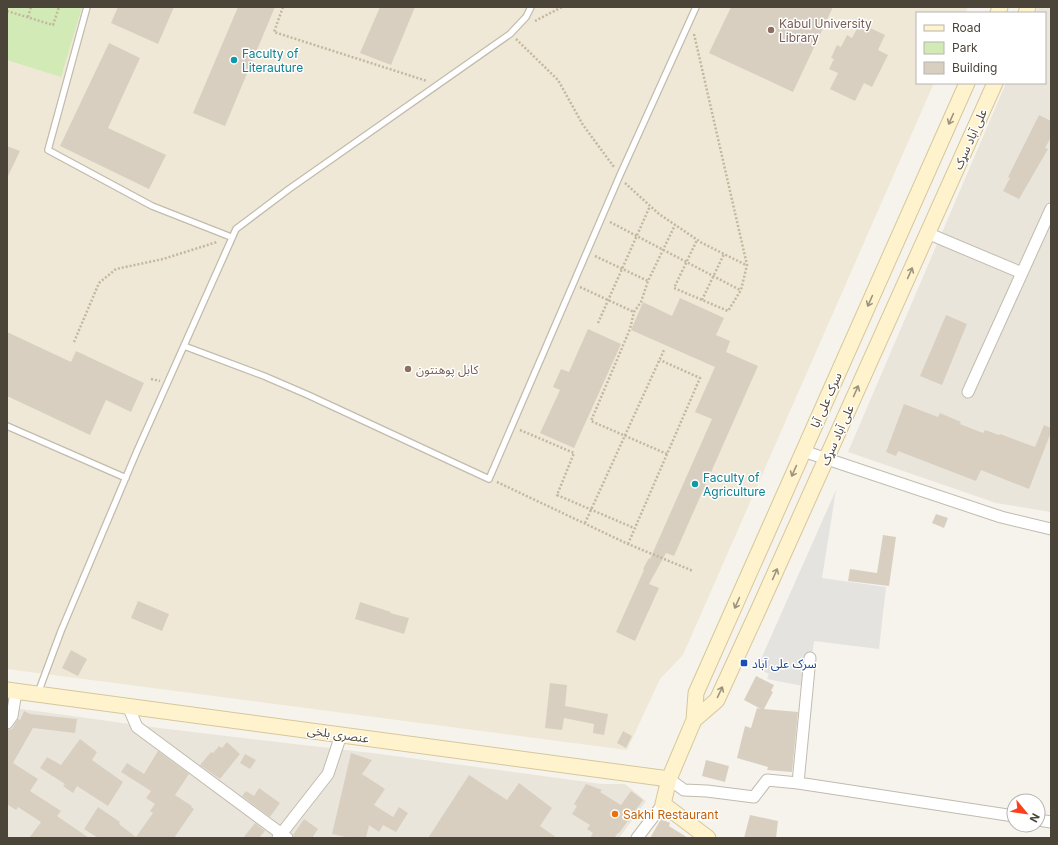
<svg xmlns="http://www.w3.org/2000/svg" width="1058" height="845" font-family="Inter,'Noto Sans Arabic',sans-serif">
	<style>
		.residential { fill: #eae5da }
		.education { fill: #efe8d6 }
		.green { fill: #d2eab5 }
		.parking { fill: #e5e3e0 }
		.building { fill: #d8cfc1 }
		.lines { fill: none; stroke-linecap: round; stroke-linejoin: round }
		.lane-casing { stroke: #c2bbae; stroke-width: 8 }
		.street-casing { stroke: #c2bbae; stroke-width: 13 }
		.secondary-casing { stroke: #d6c79b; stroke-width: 17 }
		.path { stroke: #c4b79f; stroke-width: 2.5; stroke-dasharray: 2 2; stroke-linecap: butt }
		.lane { stroke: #fff; stroke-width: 5.5 }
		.street { stroke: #fff; stroke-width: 11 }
		.secondary { stroke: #fff3cd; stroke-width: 15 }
		.oneway { stroke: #9c937c }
		.education-dot { fill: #8d6e63; stroke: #fff; stroke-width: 1.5 }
		.culture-dot { fill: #0f9aa8; stroke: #fff; stroke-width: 1.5 }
		.transit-dot { fill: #1a4fb4; stroke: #fff; stroke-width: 1.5 }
		.food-dot { fill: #e8710a; stroke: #fff; stroke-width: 1.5 }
		.labels { text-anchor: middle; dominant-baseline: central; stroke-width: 3; stroke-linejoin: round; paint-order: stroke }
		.education-label { font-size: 12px; fill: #785e54; stroke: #fff; text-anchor: start }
		.culture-label { font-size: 12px; fill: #0d838f; stroke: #fff; text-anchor: start }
		.street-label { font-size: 12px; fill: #4b4439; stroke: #fff }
		.transit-label { font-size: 12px; fill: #164399; stroke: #fff; text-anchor: start }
		.food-label { font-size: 12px; fill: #c56008; stroke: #fff; text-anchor: start }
	</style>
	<rect width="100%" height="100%" fill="#f6f3ec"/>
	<!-- residential -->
	<path class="residential" d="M1038,7H1051V512L996,503L848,452L1006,83H1045V13H1036Z
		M7,707L159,728L380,754L602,784H625L646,801L619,838H7Z"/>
	<!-- education -->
	<path class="education" d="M7,7H968L965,13H917V83H934L683,655L660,679L627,750L7,669Z"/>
	<!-- green -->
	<path class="green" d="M7,7H82L61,77L7,60Z"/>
	<!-- parking -->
	<path class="parking" d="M836,490L822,578L886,587L879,649L814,641L808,687L767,679L769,674L757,668Z"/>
	<!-- building -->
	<path class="building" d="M118,7H174L158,44L111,23Z
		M238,7H275L225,126L193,113Z
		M380,7H415L391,65L360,53Z
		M731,7H833L793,92L709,53Z
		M860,23L885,35L878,50L888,55L872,87L864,83L855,101L830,89L838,73L829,69L834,59L831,58L837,45L841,47L847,35L852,38Z
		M109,43L140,58L108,128L166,155L149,189L60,146Z
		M1039,115L1051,121V137L1045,148L1048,149L1019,199L1003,191L1010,178L1008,177Z
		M7,146L20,151L7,178Z
		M680,298L724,318L716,335L730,341L726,352L758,366L674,556L666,553L649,584L659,588L635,641L616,632L644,570L643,569L649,558L650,559L712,419L695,412L715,367L631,330L643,302L672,316Z
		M946,315L967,324L942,385L920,376Z
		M588,329L621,344L574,448L540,433L560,390L553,387L561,369L569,372Z
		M7,332L71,362L76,351L144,383L131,412L106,400L90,435L7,396Z
		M904,404L938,417L940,413L961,422L960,424L983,433L985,430L999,435L1000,434L1035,447L1044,425L1051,428V432L1029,489L981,470L976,481L898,451L896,456L886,452Z
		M936,514L948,518L944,528L932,523Z
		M883,535L896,537L889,586L848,581L850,569L877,573Z
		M138,601L169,614L162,631L131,618Z
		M360,602L391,612L390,613L409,618L404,634L355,619Z
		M71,650L87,659L78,676L62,668Z
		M756,676L774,685L771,691L773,692L764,709L798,712L792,772L767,770L768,767L737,758L745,726L751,728L757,708L761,709L744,700Z
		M550,683L567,685L565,706L608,714L604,735L593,733L594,724L564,718L562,730L545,728Z
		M24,711L30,714L77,719L75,733L33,728L13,763L38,779L30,791L61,811L57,816L89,838H29L41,822L18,807L16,810L7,804V730L12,729L18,719L20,720Z
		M623,731L632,736L626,748L617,743Z
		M80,739L97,752L92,760L123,782L108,806L77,786L73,793L63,786L65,784L40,768L47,757L61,765Z
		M227,742L240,754L220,779L200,765L211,752L213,753L219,746L222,748Z
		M158,751L189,774L175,795L192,806L191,807L194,809L174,838H98L84,829L98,807L120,822L119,824L136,837L153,813L150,811L155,804L146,798L151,791L121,772L127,763L144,774Z
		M351,753L372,760L362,774L385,789L374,805L393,817L399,807L408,813L396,832L383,825L379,832L369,825L366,838H350L332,834Z
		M245,754L256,760L250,769L240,763Z
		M706,760L729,766L725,782L702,776Z
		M469,775L507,800L519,783L552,808L540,826L557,838H428Z
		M586,784L602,790L600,792L621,805L631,791L643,800L619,833H618L614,838H590L593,833L587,829L590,825L572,814L577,806L574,804Z
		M259,788L280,803L270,817L242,796L246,791L254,796Z
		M750,815L778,821L776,838H744Z
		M304,819L318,829L312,838H294L293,835Z
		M661,819L670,823L669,826L688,838H650Z
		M255,823L265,831L259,838H243Z"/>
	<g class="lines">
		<!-- lane casing -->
		<g class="lane-casing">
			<path id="lane" d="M87,7L48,150L152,206L231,237
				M184,346L264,376L308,395L489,479L620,175L696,7
				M7,426L126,478
				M38,693L61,631L137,451L236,229L289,189L510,34L526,17L531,7"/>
		</g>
		<!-- street casing -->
		<g class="street-casing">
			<path id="street" d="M927,233L1022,273
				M968,392L1051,209
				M803,451L1001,517L1051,529
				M128,706L137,727L287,838
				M7,723L12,716L16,692
				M669,779L684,790L707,791L754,797L767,780L798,783L1014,816
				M798,783L810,658
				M1038,820L1051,822
				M278,838L328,774L341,735
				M637,838L663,804"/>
		</g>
		<!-- secondary casing -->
		<g class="secondary-casing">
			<path id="secondary" d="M998,13L1000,7
				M1026,13L1028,7
				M7,690L669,779
				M694,720L696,693L967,83
				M708,838L663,804L669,779L694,720L717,700L761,604L995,83"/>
		</g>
		<!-- path -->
		<path class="path" d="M283,7L274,32L427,81
			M7,11L53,25L59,7
			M28,17L31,7
			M535,21L562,7
			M694,34L747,265L741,290L728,311L674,288L697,240
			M516,39L558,80L583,125L614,167
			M625,183L659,214L702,243L746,265
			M610,222L740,290
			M595,256L648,281
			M580,287L634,312
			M702,300L724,254
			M598,323L650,206
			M74,342L99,283L116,269L163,259L217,242
			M151,379L160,381
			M520,430L574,453L557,495L634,528
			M667,454L591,421L630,329L634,312L641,302L648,281L675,225
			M497,482L628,544L693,571
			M585,523L664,350
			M628,544L700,378L660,360"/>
		<!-- lane -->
		<use href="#lane" class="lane"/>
		<!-- street -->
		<use href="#street" class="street"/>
		<!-- secondary -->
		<use href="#secondary" class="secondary"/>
	</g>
	<!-- one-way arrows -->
	<defs><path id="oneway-shaft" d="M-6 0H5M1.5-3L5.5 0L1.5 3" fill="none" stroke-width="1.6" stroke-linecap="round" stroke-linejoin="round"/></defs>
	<g class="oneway">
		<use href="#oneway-shaft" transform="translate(951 119) rotate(114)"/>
		<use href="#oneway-shaft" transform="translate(910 273) rotate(-66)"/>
		<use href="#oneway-shaft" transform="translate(870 301) rotate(114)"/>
		<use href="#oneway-shaft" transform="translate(856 391) rotate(-66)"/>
		<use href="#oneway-shaft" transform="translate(794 471) rotate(114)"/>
		<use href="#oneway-shaft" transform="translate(775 574) rotate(-66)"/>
		<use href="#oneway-shaft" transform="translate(737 603) rotate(114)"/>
		<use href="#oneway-shaft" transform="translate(720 692) rotate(-65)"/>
	</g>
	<!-- markers -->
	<g class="education-dot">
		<circle cx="771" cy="30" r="4"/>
		<circle cx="408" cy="369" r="4"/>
	</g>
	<g class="culture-dot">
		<circle cx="234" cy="60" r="4"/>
		<circle cx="695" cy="484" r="4"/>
	</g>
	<rect class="transit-dot" x="740" y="659" width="8" height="8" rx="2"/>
	<circle class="food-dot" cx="615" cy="814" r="4"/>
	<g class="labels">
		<!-- education labels -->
		<g class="education-label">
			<text x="779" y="23">Kabul University<tspan x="779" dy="14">Library</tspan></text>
			<text x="416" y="369">کابل پوهنتون</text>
		</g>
		<!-- culture labels -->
		<g class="culture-label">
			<text x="242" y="53">Faculty of<tspan x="242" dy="14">Literauture</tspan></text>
			<text x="703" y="477">Faculty of<tspan x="703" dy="14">Agriculture</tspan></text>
		</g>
		<!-- street labels -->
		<g class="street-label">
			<text transform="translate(970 139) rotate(-66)">علی آباد سړک</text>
			<text transform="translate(826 400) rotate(-66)">سرک علی آبا</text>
			<text transform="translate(837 435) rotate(-66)">علی آباد سړک</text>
			<text transform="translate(338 734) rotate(8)">عنصری بلخی</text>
		</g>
		<!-- transit labels -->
		<g class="transit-label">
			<text x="752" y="663">سرک علی آباد</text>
		</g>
		<!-- food labels -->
		<g class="food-label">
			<text x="623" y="814">Sakhi Restaurant</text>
		</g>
	</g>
	<!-- border -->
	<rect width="1058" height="845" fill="none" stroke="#4b4439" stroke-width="16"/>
	<!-- legend -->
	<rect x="916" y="12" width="130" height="72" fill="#ffffff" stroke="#b7b4b0"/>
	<rect x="924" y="25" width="20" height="6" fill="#fff3cd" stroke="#b7b4b0"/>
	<text x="952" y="32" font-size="12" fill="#4b4439">Road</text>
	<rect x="924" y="42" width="20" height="12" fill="#d2eab5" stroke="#b7b4b0"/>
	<text x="952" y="52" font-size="12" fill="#4b4439">Park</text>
	<rect x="924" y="62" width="20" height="12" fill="#d8cfc1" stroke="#b7b4b0"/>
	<text x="952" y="72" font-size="12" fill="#4b4439">Building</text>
	<!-- north arrow -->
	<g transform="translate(1026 813) rotate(119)"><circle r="19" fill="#ffffff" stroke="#b7b4b0"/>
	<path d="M0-3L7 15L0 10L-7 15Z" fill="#fc3f1d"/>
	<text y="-6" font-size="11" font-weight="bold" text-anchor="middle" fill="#4b4439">N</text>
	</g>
</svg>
